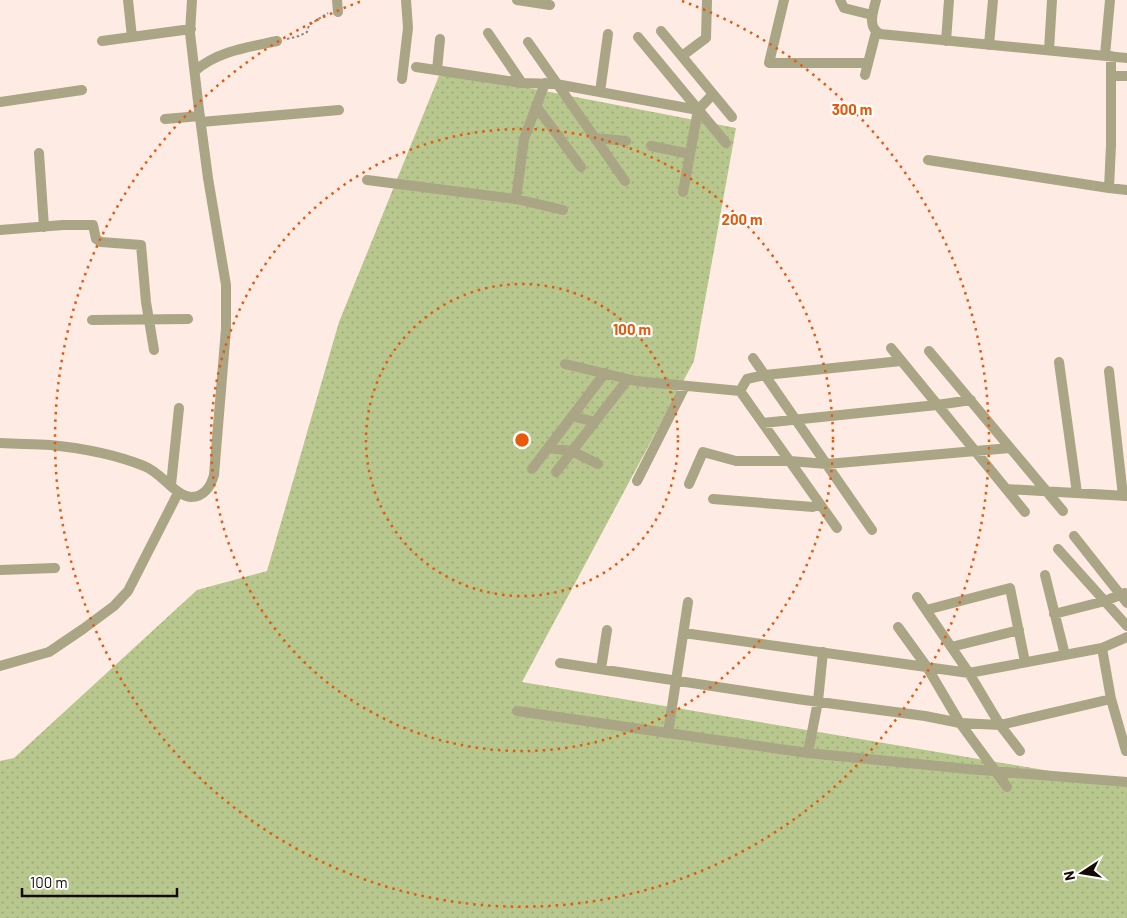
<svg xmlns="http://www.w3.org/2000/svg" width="1127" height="918" font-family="Barlow,sans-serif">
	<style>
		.grass { fill: url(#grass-dots) }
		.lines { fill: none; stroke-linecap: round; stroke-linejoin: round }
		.path { stroke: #92837d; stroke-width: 2; stroke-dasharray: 2.5 2.5; stroke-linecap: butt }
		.minor { stroke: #aaa584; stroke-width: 10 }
		.ring { fill: none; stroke: #e8590c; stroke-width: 2.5; stroke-dasharray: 2.5 5 }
		.centre { fill: #e8590c; stroke: #fff; stroke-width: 2.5 }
		.ring-label { font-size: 15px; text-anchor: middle; font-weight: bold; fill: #e8590c; stroke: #fff; stroke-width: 4.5; stroke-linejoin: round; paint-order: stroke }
	</style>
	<defs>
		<pattern id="grass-dots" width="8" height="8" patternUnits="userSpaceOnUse" patternTransform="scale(1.25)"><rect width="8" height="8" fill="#b7c78d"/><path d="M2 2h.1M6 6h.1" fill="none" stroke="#9caa78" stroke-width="1.8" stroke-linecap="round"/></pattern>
	</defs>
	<rect width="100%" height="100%" fill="#feebe3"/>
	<!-- grass -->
	<path class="grass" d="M441,71L736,128L694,361L522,682L1127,784V918H0V761L14,758L197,590L267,571L339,322Z"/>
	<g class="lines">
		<!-- path -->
		<path class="path" d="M287,39L299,36L307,32L309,25L328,13"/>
		<!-- minor -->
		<path class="minor" d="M128,0L132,37
			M337,0L338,12
			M517,0L550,5
			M784,0L769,63H868
			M840,0L844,8L872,15
			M876,0C873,12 867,27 880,34L1127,58
			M661,31L732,117
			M488,33L522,83
			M638,37L726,143
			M102,41L191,29
			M946,41L949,0
			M528,42L625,181
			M989,45L993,0
			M1049,50L1052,0
			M1105,55L1110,0
			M682,56L706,38L707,0
			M416,67L522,83L556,84L698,110
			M437,70L440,39
			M195,71C217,51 250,47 277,41
			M865,75L876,32
			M1111,76H1127
			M402,79L408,28L406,0
			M600,92L608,34
			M0,102L82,90
			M536,106L581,167
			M165,119L200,116
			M201,122L339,110
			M595,138L626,141
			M651,146L690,154
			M39,153L44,227
			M928,160L1109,188L1111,145V56
			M367,180L516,199L563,210
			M1109,188L1127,190
			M683,192L698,110L713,94
			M516,199L524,139L545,83
			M0,230L63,225H93L96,239L101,242L141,245L146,302L154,350
			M92,320L188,319
			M891,348L1025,512
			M929,351L1063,511
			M753,358L872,530
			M1059,362L1077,493
			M565,364L636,381L740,391
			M1109,371L1123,496
			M572,416L595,422
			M763,423L937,405L971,400
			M0,443C17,444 33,444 50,445C81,448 114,454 144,466C161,472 175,496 191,497C204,497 211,486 214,475L226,329V285L208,178L199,110L190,33L192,0
			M548,448L572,451L598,464
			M532,469L605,373
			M556,472L628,379
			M637,481L685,386
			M689,484L703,452L736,461H790L827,464L1010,448
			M171,485L179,408
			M1006,489L1127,496
			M713,499L813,507L820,504
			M837,528L740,391L747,379L765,375L901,361
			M1074,536L1127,603
			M1058,549L1127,626
			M0,570L55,568
			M1045,575L1065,655
			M917,597L969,673L1000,725L1020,751
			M688,602L668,733L808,753L818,701L823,652
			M926,610L1010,588L1025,662
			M1054,614L1105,601L1125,593
			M898,627L927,667L960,723L1007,787
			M684,633L969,673L1102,648L1127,637
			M951,647L1019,630
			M560,663L797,699L925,716L960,723L1000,725L1111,699L1102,648
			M0,666L49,652L83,629L114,606L128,591L178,493
			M601,669L607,630
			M1111,699L1126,751L1127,750
			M517,711L668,733
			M808,753L968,769L1127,782"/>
	</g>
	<!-- distance rings -->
	<g class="ring">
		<circle cx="522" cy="440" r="156"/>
		<circle cx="522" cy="440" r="311"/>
		<path d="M682 1A467 467 0 1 1 362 1"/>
	</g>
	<circle cx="522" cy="440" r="8" class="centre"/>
	<g class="ring-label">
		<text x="852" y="115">300 m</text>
		<text x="742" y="225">200 m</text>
		<text x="632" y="335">100 m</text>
	</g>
	<!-- north arrow -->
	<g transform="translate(1082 873) rotate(258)" stroke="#ffffff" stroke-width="4" paint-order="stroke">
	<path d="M0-4L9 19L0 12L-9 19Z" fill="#140b07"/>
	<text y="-8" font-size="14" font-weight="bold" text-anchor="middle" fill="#140b07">N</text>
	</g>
	<!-- scale -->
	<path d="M22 888v8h155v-8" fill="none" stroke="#140b07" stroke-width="2.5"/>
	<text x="30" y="888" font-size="15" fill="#140b07" stroke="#ffffff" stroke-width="4" paint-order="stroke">100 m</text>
</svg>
